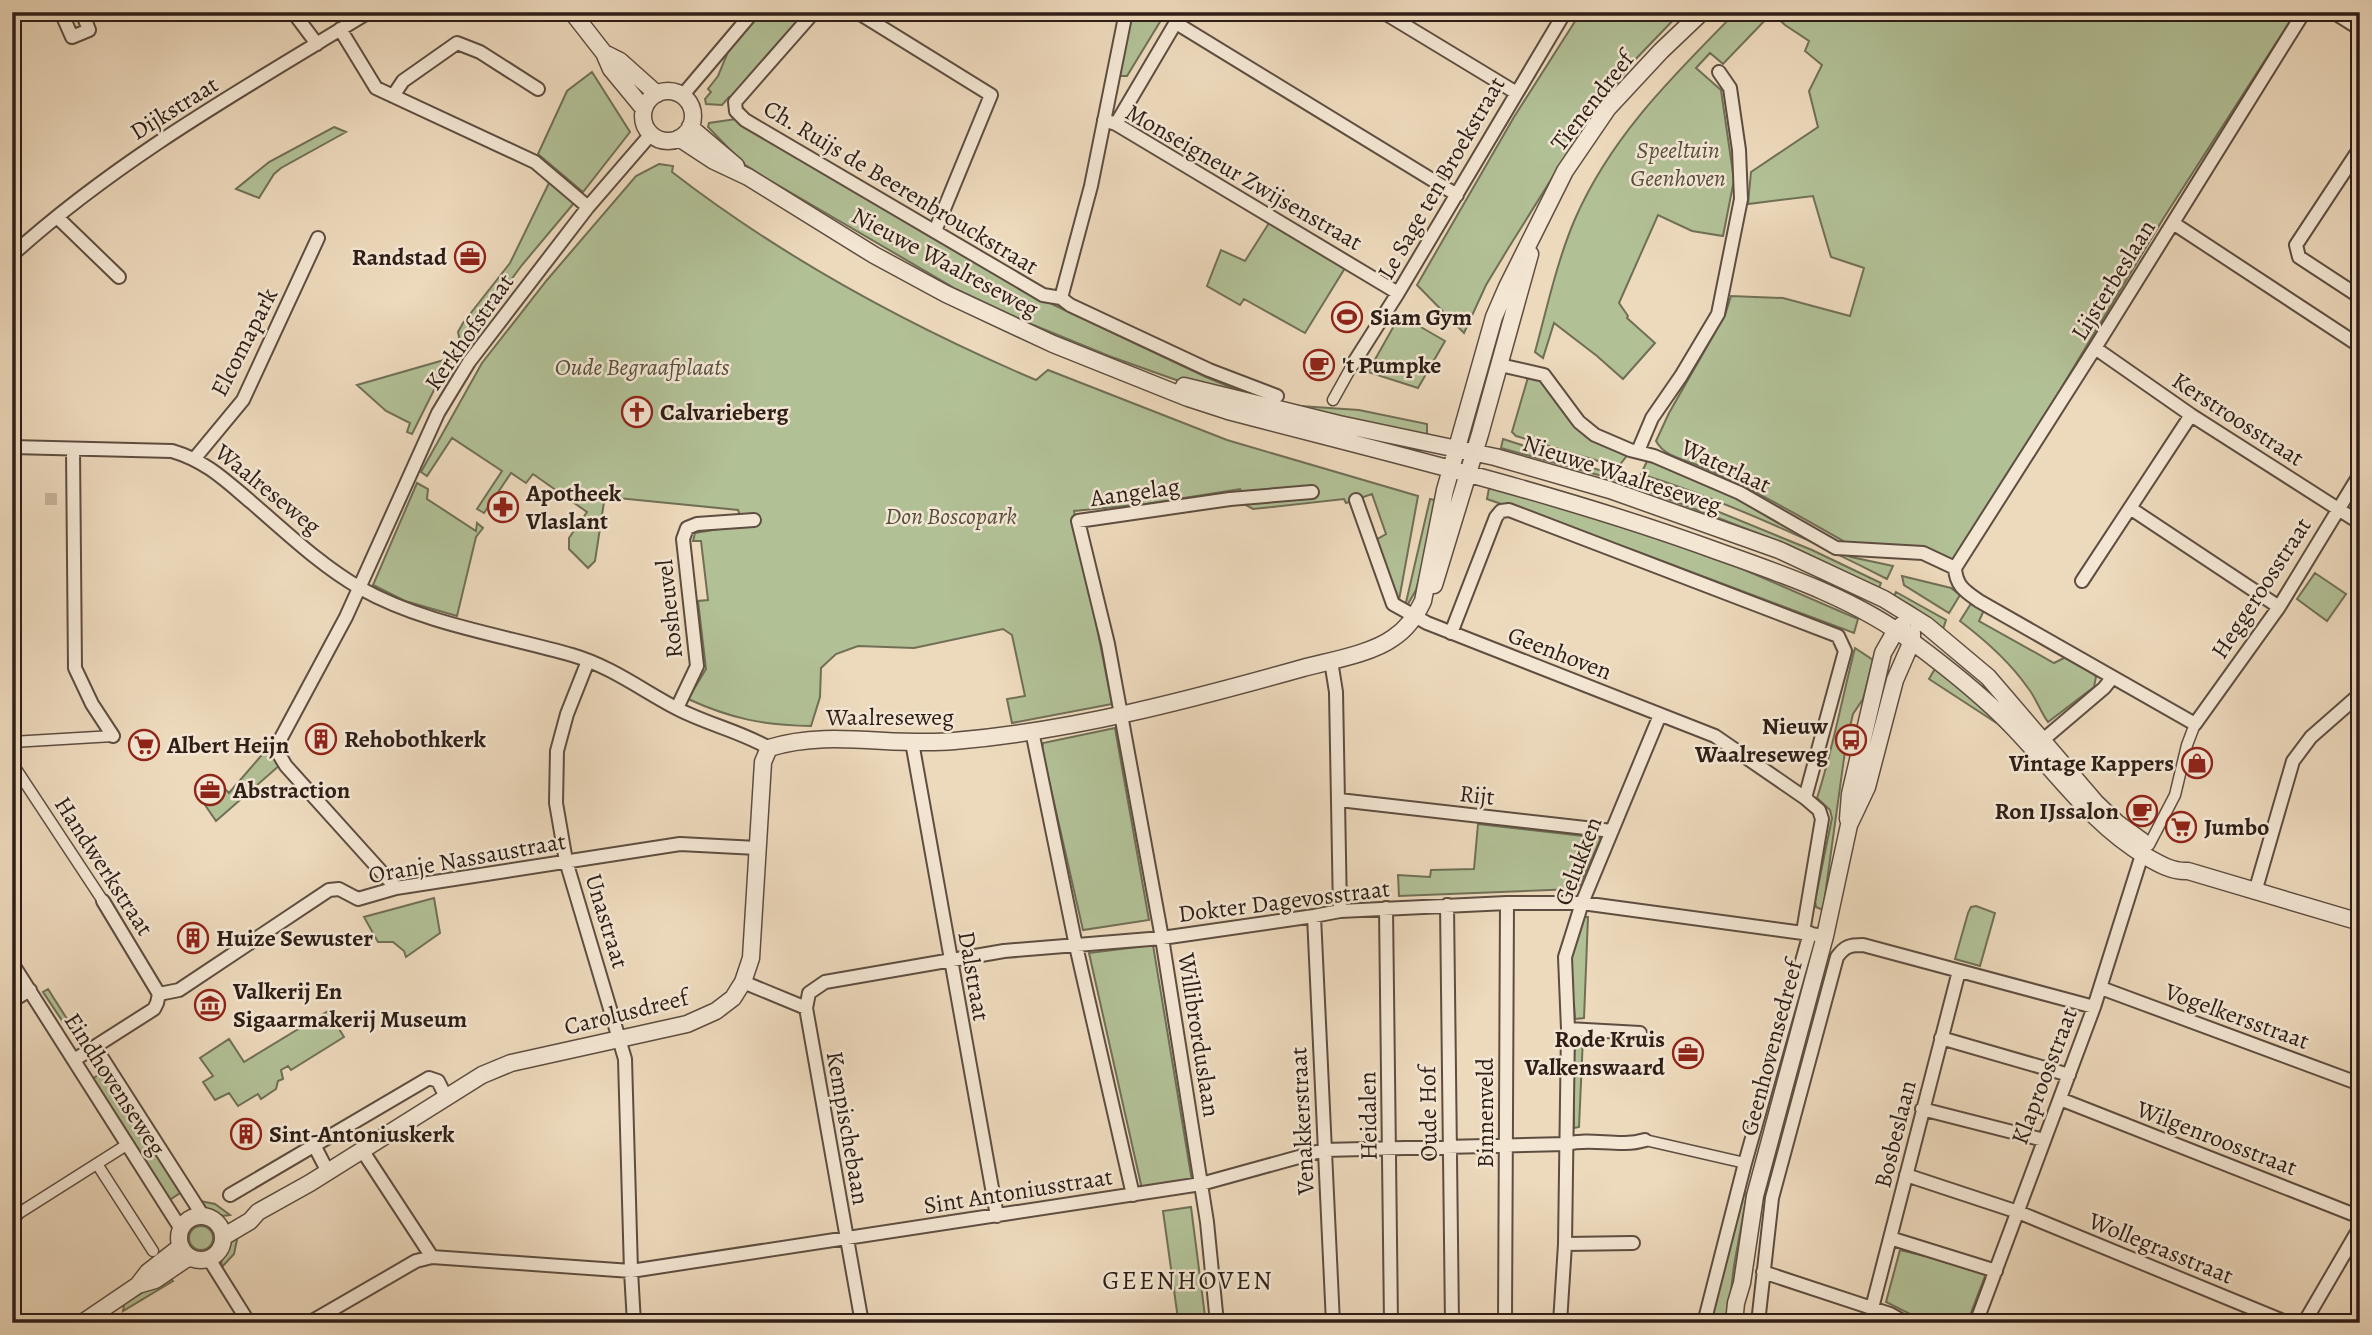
<svg xmlns="http://www.w3.org/2000/svg" width="2372" height="1335" font-family="Alegreya,serif">
	<style>
		.green { fill: #b2c096; stroke: #706f56; stroke-width: 2 }
		.lines { fill: none; stroke-linecap: round; stroke-linejoin: round }
		.minor-tunnel { stroke: #c7b49b; stroke-width: 12; stroke-dasharray: 12 6; stroke-linecap: butt }
		.pedestrian-casing { stroke: #5e4d40; stroke-width: 13 }
		.minor-casing { stroke: #5e4d40; stroke-width: 16 }
		.tertiary-casing { stroke: #5e4d40; stroke-width: 19 }
		.pedestrian { stroke: #f3e6d3; stroke-width: 10 }
		.minor { stroke: #f3e6d3; stroke-width: 12 }
		.tertiary { stroke: #f3e6d3; stroke-width: 16 }
		.labels { text-anchor: middle; dominant-baseline: central; stroke-width: 5; stroke-linejoin: round; paint-order: stroke }
		.street-label { font-size: 24px; fill: #2e1e17; stroke: #f3e6d3 }
		.park-label { font-size: 24px; font-style: italic; fill: #564f3d; stroke: #f3e6d3 }
		.poi-label { font-size: 24px; font-weight: bold; fill: #2e1e17; stroke: #f3e6d3; text-anchor: start }
		.neighbourhood-label { font-size: 26px; letter-spacing: 2px; fill: #2e1e17; stroke: #f3e6d3 }
	</style>
	<rect width="100%" height="100%" fill="#edd9bc"/>
	<filter id="stains"><feTurbulence type="fractalNoise" baseFrequency=".00286" numOctaves="4"/><feColorMatrix values="0 0 0 0 .2 0 0 0 0 .09 0 0 0 0 .02 0 0 0 .5 -.17"/></filter>
	<radialGradient id="worn" r=".72"><stop offset=".6" stop-color="#630" stop-opacity="0"/><stop offset="1" stop-color="#630" stop-opacity=".3"/></radialGradient>
	<!-- green -->
	<path class="green" d="M760,12H808L732,99L729,97L722,105L706,104L705,99L711,92L708,89L718,76L730,47Z
		M1132,12H1166L1127,76H1119Z
		M1581,12H1681L1631,64L1584,127L1509,247L1486,285L1464,333L1417,285L1514,117Z
		M1736,12H2296L2163,219L1956,563L1856,547L1845,542C1797,515 1749,486 1697,465C1682,459 1664,456 1656,441L1669,413L1725,315L1731,296L1783,298L1850,316L1864,268L1831,257L1813,196L1748,204L1751,172L1818,127L1809,91L1822,65L1805,51L1809,41L1785,25L1772,13L1723,64L1710,53L1696,68L1721,90L1734,180L1723,236L1692,231L1658,215L1619,303L1628,316L1627,318L1655,343L1623,379L1597,356L1554,323L1543,358L1535,352C1547,308 1557,261 1575,219C1611,136 1674,75 1736,12Z
		M592,72L630,132L583,192L538,154L567,91Z
		M736,119L1054,305L1206,377L1247,394L1285,405L1359,410L1427,424V437L1193,386L1109,356L1026,322L956,289L764,177L744,164L708,127L709,123Z
		M334,127L346,132L281,168L274,174L259,198L236,189L269,162Z
		M659,164L673,166L672,172C782,257 907,325 1036,380L1048,370L1227,440L1418,496L1399,600L1374,541L1386,534L1372,494L1346,503L1344,499L1253,509L1242,503V493L1240,489L1146,504L1074,511L1112,704L1012,723L1007,699L1025,696L1012,635L1003,629L914,648L858,646L836,654L821,668L820,697L811,726C763,725 732,719 688,699L706,669L698,601L708,600L701,541H693L695,533L743,525L738,510L608,497L604,502L595,561L588,568L569,549V538L587,512L533,474L526,483L511,473L484,513L477,509L502,471L452,438L427,476L421,472L482,363L547,280L636,176Z
		M550,181L574,203L522,265L461,347L458,332L463,323L510,263Z
		M1269,223L1345,268L1305,333L1244,299L1240,305L1207,286L1221,250L1245,261Z
		M1400,315L1445,341L1418,388L1368,372Z
		M456,354L435,388L412,434L407,432L410,423L386,411L357,385L444,360Z
		M1529,374L1543,378L1592,438L1602,445L1629,453L1618,467L1516,436L1512,432Z
		M1503,439L1680,496L1812,550L1881,583L1879,588L1789,545L1679,503L1613,479L1501,448Z
		M1648,459L1716,485L1829,547L1851,557L1893,566L1887,579C1807,538 1726,501 1641,474Z
		M417,483L428,489L427,499L476,531L477,523L483,528L476,537L457,616L405,601L373,585Z
		M1489,488L1548,504L1703,552L1858,619L1854,633L1633,550L1487,499Z
		M1430,499L1439,501L1416,590L1404,611Z
		M2315,573L2346,594L2327,621L2297,599Z
		M1902,576L1951,588L1960,595L1949,613L1904,585Z
		M1896,592L1946,620L1943,629L1912,606L1894,596Z
		M1972,602L1984,610L1979,621L2054,663L2066,657L2093,673L2096,677L2094,687L2048,722C2040,711 2036,698 2028,688C2010,662 1985,640 1960,621Z
		M1855,648L1873,660L1863,699L1853,714L1846,744L1823,910L1816,907L1815,901L1832,818L1830,810L1817,798C1833,749 1842,698 1855,648Z
		M1936,667L1953,678L2029,753L1998,724L1929,679Z
		M1115,728L1149,920L1083,930L1042,750L1043,743Z
		M267,749L280,765L216,821L205,805L224,788L229,793Z
		M1478,824L1601,838L1580,885L1576,889L1399,896L1398,875L1430,877L1431,870L1474,869Z
		M434,898L440,933L406,957L404,951L393,942H378L364,917Z
		M1976,906L1995,913L1980,966L1955,959L1968,913L1971,907Z
		M1582,917H1588L1584,1018L1575,1019L1574,1006L1572,1005L1571,946Z
		M1153,945L1192,1181L1142,1189L1089,953Z
		M48,989L67,1019L63,1022L43,992Z
		M328,1011L344,1037L291,1070L288,1066L281,1070L283,1079L278,1081L276,1089L261,1099L258,1094L238,1106L229,1093L215,1100L203,1082L213,1076L200,1058L229,1039L244,1062Z
		M1575,1037H1583L1579,1127L1574,1128L1573,1050H1575Z
		M105,1070L183,1191L168,1201L91,1080Z
		M1743,1193L1747,1194L1734,1266L1727,1323H1708Z
		M200,1201L215,1204L230,1215C217,1218 207,1211 200,1201Z
		M1191,1207L1205,1316L1178,1319L1163,1211Z
		M189 1238a12 12 0 1 1 24 0a12 12 0 1 1-24 0Z
		M238,1235L234,1254L222,1267C219,1254 228,1243 238,1235Z
		M1900,1250L1987,1271L1967,1323H1928L1886,1302Z
		M169,1276L173,1281L123,1311L124,1304Z"/>
	<g class="lines">
		<!-- minor-tunnel -->
		<path class="minor-tunnel" d="M45,499H63"/>
		<!-- pedestrian casing -->
		<g class="pedestrian-casing">
			<path id="pedestrian" d="M1333,400L1353,364
				M12,742L113,736
				M12,763L103,901
				M12,785L22,779
				M2149,845L2175,795L2187,745L2195,724
				M1645,1140L1745,1163
				M97,1164L153,1251
				M16,1215L128,1144"/>
		</g>
		<!-- minor casing -->
		<g class="minor-casing">
			<path id="minor" d="M61,12L72,37L89,30L82,12
				M293,12L317,44
				M814,12L735,102L736,111L745,120L1043,295L1061,298L1070,305L1209,370L1277,396
				M857,12L991,95L935,231
				M1383,12L1515,92
				M2333,12L2360,29
				M1176,23L1457,195
				M340,29L376,88L535,162L588,207
				M393,96L403,81L457,43L480,52L538,89
				M682,96L753,12
				M1104,120L1116,124L1398,293
				M1116,124L1182,12
				M2360,148L2296,245L2299,257L2360,297
				M57,217L119,277
				M2173,223L2360,346
				M12,255C119,158 246,87 369,12
				M1061,298L1091,186L1126,12
				M2095,348L2191,415L2360,523
				M1353,364L1398,293L1565,12
				M1500,365L1544,375L1579,422L1595,435L1630,450L1654,456L1740,493L1836,548L1923,553L1955,568
				M12,447L172,451C206,461 225,480 251,502C286,532 320,565 360,588C424,624 502,635 572,655C610,666 642,690 676,708C706,724 740,731 769,748
				M73,449L75,668L92,704L113,736
				M1638,451L1652,418L1681,376L1718,314L1741,199L1739,150L1730,88L1719,72
				M195,458L243,400L318,238
				M1356,500L1393,604L1427,623L1715,736L1805,798L1819,810L1822,819L1803,932
				M2130,508L2279,607
				M1955,568L2095,348L2304,12
				M1955,568C1956,586 1965,591 1979,601L2195,724L2279,607L2360,474
				M2082,581L2191,415
				M1451,633L1496,517L1501,511L1509,510L1838,636L1845,651L1805,798
				M588,661L567,714L557,751L556,803L566,861L625,1059L631,1271L634,1323
				M1331,661L1336,692L1340,911
				M677,708L697,666L683,539L687,528L697,524L754,520
				M1032,731L1076,946L1133,1195
				M912,742L997,1216
				M2037,745L2104,688L2112,678
				M1339,800L1612,831
				M396,888L286,766L277,751L281,738L346,617L438,413L469,362L588,207L651,134
				M2255,892L2293,761L2311,737L2360,694
				M103,901L159,994
				M1447,905L1452,1323
				M1386,908L1391,1323
				M1314,916L1333,1323
				M12,963L181,1229
				M743,982L806,1008L862,1323
				M2101,988L2360,1084
				M12,1001L30,990
				M806,1008L809,993L825,982L1004,951L1162,938L1314,916L1340,911L1507,903H1582L1825,936
				M1568,1029L1640,1033
				M1941,1038L2069,1075
				M95,1047L203,1216
				M74,1060L154,1009L157,1003L159,994L179,990L329,890L339,889L358,899L396,888L680,844L757,848
				M2060,1099L2360,1217
				M1922,1109L2044,1140
				M315,1147L328,1172
				M362,1150L432,1257
				M1906,1175L2018,1212L2288,1323
				M230,1195L429,1078L438,1081L446,1097
				M12,1209L16,1215L12,1217
				M1890,1238L1996,1271
				M1565,1244L1633,1243
				M209,1259L249,1323
				M1763,1272L1890,1314L1906,1323
				M1872,1308L1959,971
				M309,1323L416,1261L432,1257L631,1271L1201,1184L1324,1150L1566,1144C1592,1137 1619,1148 1645,1140
				M1217,1323L1207,1222L1162,938L1108,644L1078,521L1230,499L1312,492
				M1505,1323L1507,903
				M1560,1323L1565,1244L1568,1029L1565,957L1582,903L1660,715
				M1704,1323L1745,1163L1810,933
				M1758,1323L1772,1198L1837,957C1845,946 1850,945 1863,945L2094,1007
				M1976,1323L2094,1007L2140,861
				M2304,1323L2360,1227"/>
		</g>
		<!-- tertiary casing -->
		<g class="tertiary-casing">
			<path id="tertiary" d="M572,12L604,53L611,69L644,109
				M604,53L620,61L657,94
				M643 116a25 25 0 1 1 50 0a25 25 0 1 1-50 0Z
				M690,127L736,166
				M679,138L714,161L748,177L874,255L946,294L1053,344L1188,398L1228,411C1392,454 1558,493 1717,551C1785,575 1856,599 1914,643C1945,666 1975,690 2003,717C2051,764 2088,822 2147,857C2159,864 2173,872 2188,871L2360,922
				M1184,386L1339,424L1495,457L1610,490L1779,550L1884,599L1926,625L1988,677L2096,803L2117,823L2142,841
				M1434,585L1480,434L1530,254
				M1848,819L1850,794L1883,653L1896,630L1902,625
				M179 1238a22 22 0 1 1 44 0a22 22 0 1 1-44 0Z
				M223,1237L250,1221L258,1212L310,1183L482,1075L511,1063L687,1024L716,1011L733,998L743,982L751,958L763,762L769,748C829,729 892,747 954,741C1072,731 1189,700 1303,668C1329,661 1371,654 1393,638C1407,629 1416,616 1423,601L1445,490L1494,317L1507,287L1565,171L1608,108L1661,51L1702,12
				M138,1285L148,1272L180,1247
				M82,1323L138,1285L155,1280L189,1257
				M1734,1323L1736,1303L1742,1283L1755,1196L1825,936L1849,825L1867,787L1895,680L1912,641V633"/>
		</g>
		<!-- pedestrian -->
		<use href="#pedestrian" class="pedestrian"/>
		<!-- minor -->
		<use href="#minor" class="minor"/>
		<!-- tertiary -->
		<use href="#tertiary" class="tertiary"/>
	</g>
	<!-- icons -->
	<defs>
		<g id="office-ring" transform="scale(1.575)"><circle r="9.5" fill="#f3e6d3" stroke="#8f2418" stroke-width="1.5"/><path d="M-6-3h4V-5.5h4V-3h4V5H-6ZM-1-4.5V-3h2v-1.5ZM-6 0V1H6V0Z" fill="#8f2418"/></g>
		<g id="stadium-ring" transform="scale(1.575)"><circle r="9.5" fill="#f3e6d3" stroke="#8f2418" stroke-width="1.5"/><path d="M0-5a6.5 5 0 1 0 0 10a6.5 5 0 1 0 0-10ZM-3.5-1.8h7v3.6h-7Z" fill="#8f2418"/></g>
		<g id="cafe-ring" transform="scale(1.575)"><circle r="9.5" fill="#f3e6d3" stroke="#8f2418" stroke-width="1.5"/><path d="M-5.5-4.5H6V0H3Q3 3.5 0 3.5H-2.5Q-5.5 3.5-5.5 0ZM3-3.2v2h1.7v-2ZM-6 4.5H4V6H-6Z" fill="#8f2418"/></g>
		<g id="church-ring" transform="scale(1.575)"><circle r="9.5" fill="#f3e6d3" stroke="#8f2418" stroke-width="1.5"/><path d="M-1.2-6h2.4v3.5h3.3v2.4h-3.3V6h-2.4V-.1h-3.3v-2.4h3.3Z" fill="#8f2418"/></g>
		<g id="pharmacy-ring" transform="scale(1.575)"><circle r="9.5" fill="#f3e6d3" stroke="#8f2418" stroke-width="1.5"/><path d="M-2-6h4v4h4v4h-4v4h-4v-4h-4v-4h4Z" fill="#8f2418"/></g>
		<g id="building-ring" transform="scale(1.575)"><circle r="9.5" fill="#f3e6d3" stroke="#8f2418" stroke-width="1.5"/><path d="M-4-6H4V6H1V3H-1V6H-4ZM-2.5-4.3h1.7v1.8h-1.7ZM.8-4.3h1.7v1.8H.8ZM-2.5-1h1.7V.8h-1.7ZM.8-1h1.7V.8H.8Z" fill="#8f2418"/></g>
		<g id="bus-ring" transform="scale(1.575)"><circle r="9.5" fill="#f3e6d3" stroke="#8f2418" stroke-width="1.5"/><path d="M-5-6H5V4H4V6H2V4H-2V6H-4V4H-5ZM-3.5-4V0h7V-4ZM-3.5 1.2v1.5H-2V1.2ZM2 1.2v1.5H3.5V1.2Z" fill="#8f2418"/></g>
		<g id="supermarket-ring" transform="scale(1.575)"><circle r="9.5" fill="#f3e6d3" stroke="#8f2418" stroke-width="1.5"/><path d="M-6-5.5h2.5l.6 2H6L4.5 2H-2.5L-4.4-4H-6ZM-1.5 3.2a1.3 1.3 0 1 0 .1 0ZM3 3.2a1.3 1.3 0 1 0 .1 0Z" fill="#8f2418"/></g>
		<g id="shop-ring" transform="scale(1.575)"><circle r="9.5" fill="#f3e6d3" stroke="#8f2418" stroke-width="1.5"/><path d="M-5-2.5h2.3a2.7 3.5 0 0 1 5.4 0H5L5.5 6h-11ZM-1.5-2.5h3a1.5 2.3 0 0 0-3 0Z" fill="#8f2418"/></g>
		<g id="museum-ring" transform="scale(1.575)"><circle r="9.5" fill="#f3e6d3" stroke="#8f2418" stroke-width="1.5"/><path d="M0-6L6-3V-2H-6V-3ZM-5-1h2V3h-2ZM-1-1h2V3h-2ZM3-1h2V3H3ZM-6 4H6V6H-6Z" fill="#8f2418"/></g>
	</defs>
	<g fill-rule="evenodd">
		<use href="#office-ring" x="470" y="257"/>
		<use href="#stadium-ring" x="1347" y="317"/>
		<use href="#cafe-ring" x="1319" y="365"/>
		<use href="#church-ring" x="637" y="412"/>
		<use href="#pharmacy-ring" x="503" y="507"/>
		<use href="#building-ring" x="321" y="739"/>
		<use href="#bus-ring" x="1851" y="740"/>
		<use href="#supermarket-ring" x="144" y="745"/>
		<use href="#shop-ring" x="2197" y="763"/>
		<use href="#office-ring" x="210" y="790"/>
		<use href="#cafe-ring" x="2142" y="811"/>
		<use href="#supermarket-ring" x="2181" y="827"/>
		<use href="#building-ring" x="193" y="938"/>
		<use href="#museum-ring" x="210" y="1005"/>
		<use href="#office-ring" x="1688" y="1053"/>
		<use href="#building-ring" x="246" y="1134"/>
	</g>
	<g class="labels">
		<!-- street labels -->
		<g class="street-label">
			<text transform="translate(1592 101) rotate(-52)">Tienendreef</text>
			<text transform="translate(174 108) rotate(-32)">Dijkstraat</text>
			<text transform="translate(1244 177) rotate(30)">Monseigneur Zwijsenstraat</text>
			<text transform="translate(1441 178) rotate(-60)">Le Sage ten Broekstraat</text>
			<text transform="translate(901 187) rotate(31)">Ch. Ruijs de Beerenbrouckstraat</text>
			<text transform="translate(945 262) rotate(28)">Nieuwe Waalreseweg</text>
			<text transform="translate(2113 280) rotate(-58)">Lijsterbeslaan</text>
			<text transform="translate(469 332) rotate(-55)">Kerkhofstraat</text>
			<text transform="translate(244 342) rotate(-63)">Elcomapark</text>
			<text transform="translate(2238 419) rotate(33)">Kerstroosstraat</text>
			<text transform="translate(1726 466) rotate(25)">Waterlaat</text>
			<text transform="translate(1622 474) rotate(18)">Nieuwe Waalreseweg</text>
			<text transform="translate(268 489) rotate(39)">Waalreseweg</text>
			<text transform="translate(1135 492) rotate(-8)">Aangelag</text>
			<text transform="translate(2261 588) rotate(-57)">Heggeroosstraat</text>
			<text transform="translate(669 609) rotate(-96)">Rosheuvel</text>
			<text transform="translate(1560 653) rotate(21)">Geenhoven</text>
			<text x="890" y="717">Waalreseweg</text>
			<text transform="translate(1477 795) rotate(6)">Rijt</text>
			<text transform="translate(467 858) rotate(-10)">Oranje Nassaustraat</text>
			<text transform="translate(1578 861) rotate(-69)">Gelukken</text>
			<text transform="translate(104 866) rotate(57)">Handwerkstraat</text>
			<text transform="translate(1284 901) rotate(-7)">Dokter Dagevosstraat</text>
			<text transform="translate(607 921) rotate(73)">Unastraat</text>
			<text transform="translate(974 976) rotate(80)">Dalstraat</text>
			<text transform="translate(626 1012) rotate(-14)">Carolusdreef</text>
			<text transform="translate(2237 1016) rotate(20)">Vogelkersstraat</text>
			<text transform="translate(1199 1035) rotate(81)">Willibrorduslaan</text>
			<text transform="translate(1771 1048) rotate(-75)">Geenhovensedreef</text>
			<text transform="translate(2044 1076) rotate(-69)">Klaproosstraat</text>
			<text transform="translate(115 1084) rotate(57)">Eindhovenseweg</text>
			<text transform="translate(1485 1113) rotate(-90)">Binnenveld</text>
			<text transform="translate(1428 1114) rotate(-91)">Oude Hof</text>
			<text transform="translate(1368 1116) rotate(-91)">Heidalen</text>
			<text transform="translate(1302 1121) rotate(-93)">Venakkerstraat</text>
			<text transform="translate(848 1128) rotate(80)">Kempischebaan</text>
			<text transform="translate(1895 1134) rotate(-76)">Bosbeslaan</text>
			<text transform="translate(2217 1138) rotate(21)">Wilgenroosstraat</text>
			<text transform="translate(1018 1191) rotate(-9)">Sint Antoniusstraat</text>
			<text transform="translate(2161 1248) rotate(22)">Wollegrasstraat</text>
		</g>
		<!-- park labels -->
		<g class="park-label">
			<text x="1678" y="150">Speeltuin<tspan x="1678" dy="28">Geenhoven</tspan></text>
			<text x="642" y="367">Oude Begraafplaats</text>
			<text x="951" y="516">Don Boscopark</text>
		</g>
		<!-- poi labels -->
		<g class="poi-label">
			<text x="447" y="257" text-anchor="end">Randstad</text>
			<text x="1370" y="317">Siam Gym</text>
			<text x="1342" y="365">'t Pumpke</text>
			<text x="660" y="412">Calvarieberg</text>
			<text x="526" y="493">Apotheek<tspan x="526" dy="28">Vlaslant</tspan></text>
			<text x="1828" y="726" text-anchor="end">Nieuw<tspan x="1828" dy="28">Waalreseweg</tspan></text>
			<text x="344" y="739">Rehobothkerk</text>
			<text x="167" y="745">Albert Heijn</text>
			<text x="2174" y="763" text-anchor="end">Vintage Kappers</text>
			<text x="233" y="790">Abstraction</text>
			<text x="2119" y="811" text-anchor="end">Ron IJssalon</text>
			<text x="2204" y="827">Jumbo</text>
			<text x="216" y="938">Huize Sewuster</text>
			<text x="233" y="991">Valkerij En<tspan x="233" dy="28">Sigaarmakerij Museum</tspan></text>
			<text x="1665" y="1039" text-anchor="end">Rode Kruis<tspan x="1665" dy="28">Valkenswaard</tspan></text>
			<text x="269" y="1134">Sint-Antoniuskerk</text>
		</g>
		<!-- neighbourhood labels -->
		<g class="neighbourhood-label">
			<text x="1188" y="1280">GEENHOVEN</text>
		</g>
	</g>
	<!-- margin -->
	<rect width="2372" height="1335" fill="none" stroke="#edd9bc" stroke-width="42"/>
	<rect x="14" y="14" width="2344" height="1307" fill="none" stroke="#2e1e17" stroke-width="3.5"/>
	<rect x="21" y="21" width="2330" height="1293" fill="none" stroke="#2e1e17" stroke-width="2"/>
	<rect width="100%" height="100%" filter="url(#stains)"/>
	<rect width="100%" height="100%" fill="url(#worn)"/>
</svg>
